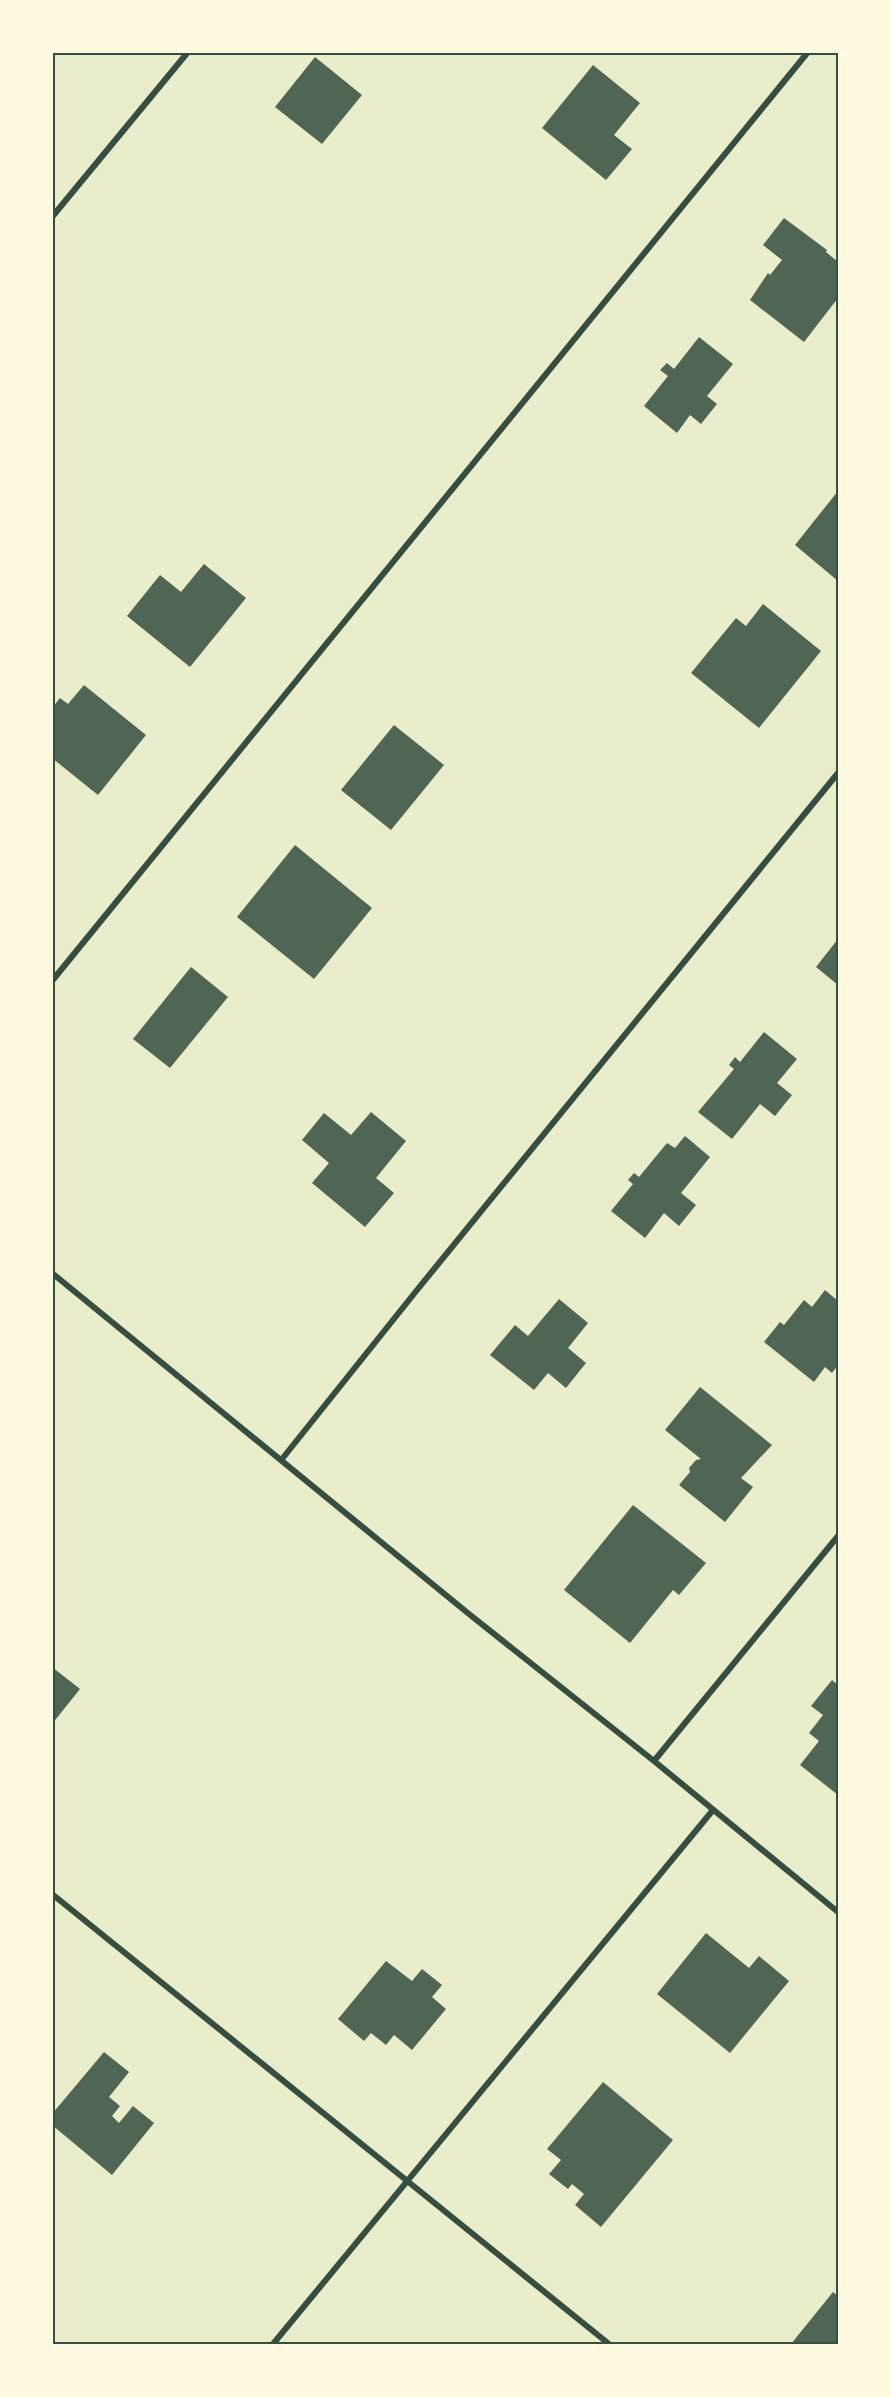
<svg xmlns="http://www.w3.org/2000/svg" width="891" height="2397" font-family="Jost,sans-serif">
	<style>
		.building { fill: #4f6655 }
		.lines { fill: none; stroke-linecap: round; stroke-linejoin: round }
		.minor { stroke: #344e41; stroke-width: 6 }
		.neatline { fill: none; stroke: #344e41; stroke-width: 2 }
	</style>
	<rect width="100%" height="100%" fill="#e9edc9"/>
	<!-- building -->
	<path class="building" d="M315,57L362,95L322,144L275,107Z
		M593,65L640,103L614,135L632,149L606,180L542,128Z
		M784,218L827,250L826,252L838,262V298L804,342L750,300L768,273L770,275L782,260L763,245Z
		M699,337L733,364L707,396L717,404L701,424L690,415L677,433L644,406L668,376L660,370L667,363L674,369Z
		M838,491V581L795,545Z
		M204,564L246,598L190,667L127,616L160,575L181,592Z
		M763,604L821,651L759,728L691,673L736,618L746,626Z
		M84,685L146,735L98,795L52,758V708L60,698L68,704Z
		M394,725L444,765L391,830L341,790Z
		M295,845L372,908L314,979L237,917Z
		M838,939V985L816,967Z
		M191,967L228,997L170,1068L133,1039Z
		M764,1032L797,1059L777,1083L792,1095L775,1116L760,1104L732,1139L698,1112L734,1069L729,1065L735,1057L740,1062Z
		M371,1112L406,1141L376,1178L394,1193L365,1227L312,1183L329,1163L302,1140L324,1113L351,1135Z
		M685,1136L710,1157L681,1193L696,1205L679,1226L664,1213L645,1238L611,1211L633,1184L628,1180L634,1173L639,1177L667,1143L675,1148Z
		M825,1290L838,1301V1365L832,1373L825,1367L814,1382L764,1342L780,1322L784,1325L804,1300L812,1307Z
		M559,1299L588,1323L568,1348L586,1363L566,1388L548,1373L534,1390L490,1355L515,1325L528,1336Z
		M700,1387L772,1445L741,1478L753,1487L725,1522L679,1485L690,1472L689,1468L696,1460L701,1459L665,1430Z
		M633,1505L706,1563L679,1595L673,1590L630,1643L564,1590Z
		M52,1667L80,1689L52,1724Z
		M832,1680L838,1685V1795L800,1765L819,1741L809,1733L823,1715L811,1706Z
		M706,1933L749,1968L759,1956L789,1981L730,2053L657,1994Z
		M386,1961L412,1981L422,1969L442,1985L432,1997L446,2009L412,2050L394,2035L386,2045L371,2033L364,2041L338,2019Z
		M104,2052L129,2072L109,2097L120,2106L112,2116L119,2123L133,2106L154,2123L112,2175L52,2125V2114Z
		M603,2082L673,2140L601,2227L575,2205L584,2194L572,2184L568,2189L549,2174L561,2160L547,2149Z
		M833,2292L838,2296V2344H791Z"/>
	<g class="lines">
		<!-- minor -->
		<path class="minor" d="M52,217L188,52
			M52,981L808,52
			M52,1273L469,1614L654,1761L838,1912
			M282,1459L417,1290L838,773
			M654,1761L838,1536
			M52,1894L609,2344
			M273,2344L713,1810"/>
	</g>
	<!-- border -->
	<rect width="891" height="2397" fill="none" stroke="#fefae0" stroke-width="108"/>
	<rect x="54" y="54" width="783" height="2289" class="neatline"/>
</svg>
